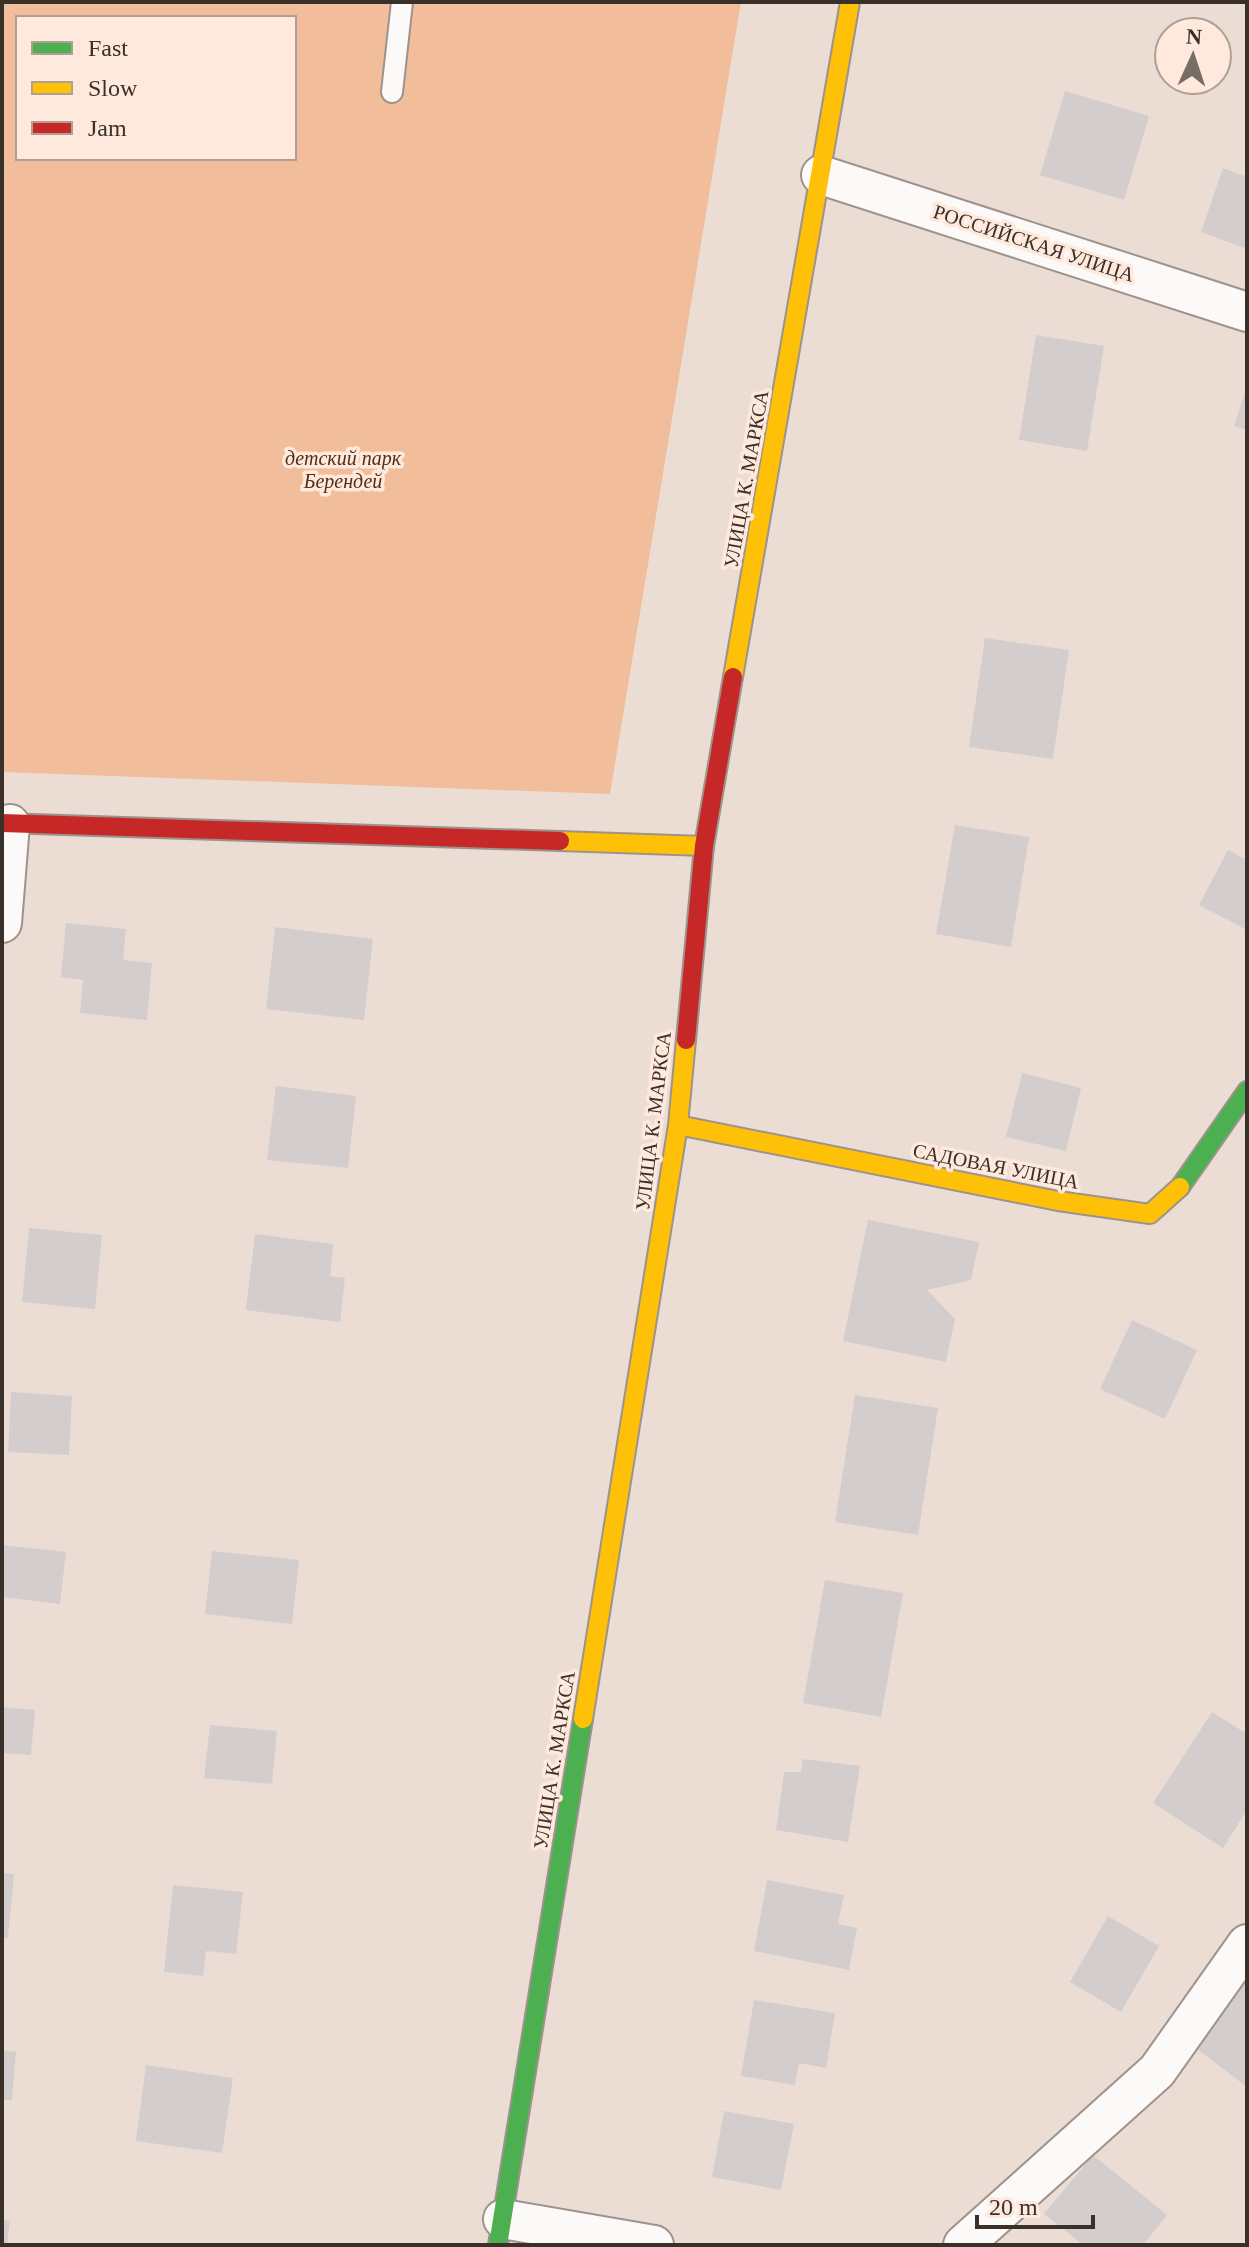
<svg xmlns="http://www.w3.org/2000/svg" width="1249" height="2247" font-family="'Times New Roman',serif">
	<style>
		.green { fill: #f2bd9b; fill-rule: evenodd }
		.building { fill: #d4cdce }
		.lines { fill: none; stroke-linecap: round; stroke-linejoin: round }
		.lane-casing { stroke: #9d938c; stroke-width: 24 }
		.street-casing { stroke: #9d938c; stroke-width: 42 }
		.fast-casing { stroke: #9d938c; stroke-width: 22 }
		.slow-casing { stroke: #9d938c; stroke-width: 22 }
		.jam-casing { stroke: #9d938c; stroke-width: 22 }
		.lane { stroke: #fcfaf9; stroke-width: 20 }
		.street { stroke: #fcfaf9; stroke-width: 38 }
		.fast { stroke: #4caf50; stroke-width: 18 }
		.slow { stroke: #ffc107; stroke-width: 18 }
		.jam { stroke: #c62828; stroke-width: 18 }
		.labels { text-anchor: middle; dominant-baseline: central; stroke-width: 7; stroke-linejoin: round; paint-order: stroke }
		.street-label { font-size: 20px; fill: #3a302a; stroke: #fee9dc }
		.park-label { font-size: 20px; font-style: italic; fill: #512e17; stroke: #fee9dc }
	</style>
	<rect width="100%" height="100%" fill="#ebddd4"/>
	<!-- green -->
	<path class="green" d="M2,2H741L610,794L2,772ZM18,18H294V158H18Z"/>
	<!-- building -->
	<path class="building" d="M1065,91L1149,116L1124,200L1040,175Z
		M1223,168L1247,177V249L1201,232Z
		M1036,335L1104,346L1087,451L1019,440Z
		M1246,389H1247V430L1234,426Z
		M985,638L1069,650L1053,759L969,747Z
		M955,825L1029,837L1011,947L936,934Z
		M1228,850L1247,860V930L1199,905Z
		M66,923L126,929L123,960L152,963L147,1020L80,1013L83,980L61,977Z
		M275,927L373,939L364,1020L266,1009Z
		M1022,1073L1081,1088L1066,1151L1006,1137Z
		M276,1086L356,1096L348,1168L267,1160Z
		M868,1220L979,1242L971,1280L927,1290L955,1319L946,1362L843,1341Z
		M29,1228L102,1235L95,1309L22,1302Z
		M255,1234L333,1244L330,1276L345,1278L340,1322L246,1310Z
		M1132,1320L1197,1350L1165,1419L1100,1389Z
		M11,1392L72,1396L69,1455L8,1452Z
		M855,1395L938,1408L918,1535L835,1522Z
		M2,1545L66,1552L60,1604L2,1597Z
		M212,1551L299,1560L292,1624L205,1614Z
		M825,1580L903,1593L881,1717L803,1703Z
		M2,1707L35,1710L31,1755L2,1753Z
		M1212,1712L1247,1734V1810L1223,1848L1153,1803Z
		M210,1725L277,1731L272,1784L204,1778Z
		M803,1759L860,1766L848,1842L776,1830L784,1772H801Z
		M2,1873L14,1874L8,1938H2Z
		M767,1880L844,1895L838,1924L857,1928L849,1970L754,1951Z
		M173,1885L243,1892L236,1954L206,1951L203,1976L164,1972Z
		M1108,1916L1159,1946L1121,2012L1070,1982Z
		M1241,1981L1247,1986V2087L1192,2045Z
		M754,2000L835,2013L826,2068L799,2063L795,2085L741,2076Z
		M2,2051L16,2052L12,2100H2Z
		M146,2065L233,2078L222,2153L136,2141Z
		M724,2111L794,2124L781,2190L712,2177Z
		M1093,2155L1167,2215L1143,2245H1083L1044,2214Z
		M2,2220L10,2221L7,2245H2Z"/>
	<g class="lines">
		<!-- lane casing -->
		<g class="lane-casing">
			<path id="lane" d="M392,92L402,2"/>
		</g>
		<!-- street casing -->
		<g class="street-casing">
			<path id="street" d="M821,175L1247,312
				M2,923L10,824
				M503,2219L654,2245
				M963,2245L1157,2071L1247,1944"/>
		</g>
		<!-- fast casing -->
		<g class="fast-casing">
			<path id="fast" d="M1180,1187L1247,1091
				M498,2245L583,1719"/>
		</g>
		<!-- slow casing -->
		<g class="slow-casing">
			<path id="slow" d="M733,677L850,2
				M560,841L704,846
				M678,1125L1058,1201L1150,1214L1180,1187
				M583,1719L678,1125L686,1040"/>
		</g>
		<!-- jam casing -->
		<g class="jam-casing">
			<path id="jam" d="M2,823L560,841
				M686,1040L704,846L733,677"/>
		</g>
		<!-- lane -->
		<use href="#lane" class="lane"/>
		<!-- street -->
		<use href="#street" class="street"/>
		<!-- fast -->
		<use href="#fast" class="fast"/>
		<!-- slow -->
		<use href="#slow" class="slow"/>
		<!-- jam -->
		<use href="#jam" class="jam"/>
	</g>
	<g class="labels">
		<!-- street labels -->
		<g class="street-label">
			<text transform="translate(1034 243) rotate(18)">РОССИЙСКАЯ УЛИЦА</text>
			<text transform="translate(746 479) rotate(-80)">УЛИЦА К. МАРКСА</text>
			<text transform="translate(653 1121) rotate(-83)">УЛИЦА К. МАРКСА</text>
			<text transform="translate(996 1166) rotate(11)">САДОВАЯ УЛИЦА</text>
			<text transform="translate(554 1760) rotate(-81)">УЛИЦА К. МАРКСА</text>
		</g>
		<!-- park labels -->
		<g class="park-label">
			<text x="343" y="458">детский парк<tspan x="343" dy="23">Берендей</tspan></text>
		</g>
	</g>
	<!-- border -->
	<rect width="1249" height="2247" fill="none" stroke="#3a302a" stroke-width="8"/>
	<!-- legend -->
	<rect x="16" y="16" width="280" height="144" fill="#fee9dc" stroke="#b09f95" stroke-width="2"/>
	<rect x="32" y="42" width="40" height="12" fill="#4caf50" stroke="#b09f95" stroke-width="2"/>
	<text x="88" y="56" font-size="24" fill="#3a302a">Fast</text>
	<rect x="32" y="82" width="40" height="12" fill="#ffc107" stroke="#b09f95" stroke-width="2"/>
	<text x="88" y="96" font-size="24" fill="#3a302a">Slow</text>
	<rect x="32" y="122" width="40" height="12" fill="#c62828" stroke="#b09f95" stroke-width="2"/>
	<text x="88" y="136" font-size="24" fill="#3a302a">Jam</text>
	<!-- north arrow -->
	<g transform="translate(1193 56) rotate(3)"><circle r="38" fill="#fee9dc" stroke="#b09f95" stroke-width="2"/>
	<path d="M0-6L14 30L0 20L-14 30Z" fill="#786d66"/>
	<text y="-12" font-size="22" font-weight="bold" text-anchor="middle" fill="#3a302a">N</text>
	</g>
	<!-- scale -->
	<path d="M977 2215v12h116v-12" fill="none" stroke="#3a302a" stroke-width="4"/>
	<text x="989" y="2215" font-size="24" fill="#3a302a" stroke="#fee9dc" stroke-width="6" paint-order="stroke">20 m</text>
</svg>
